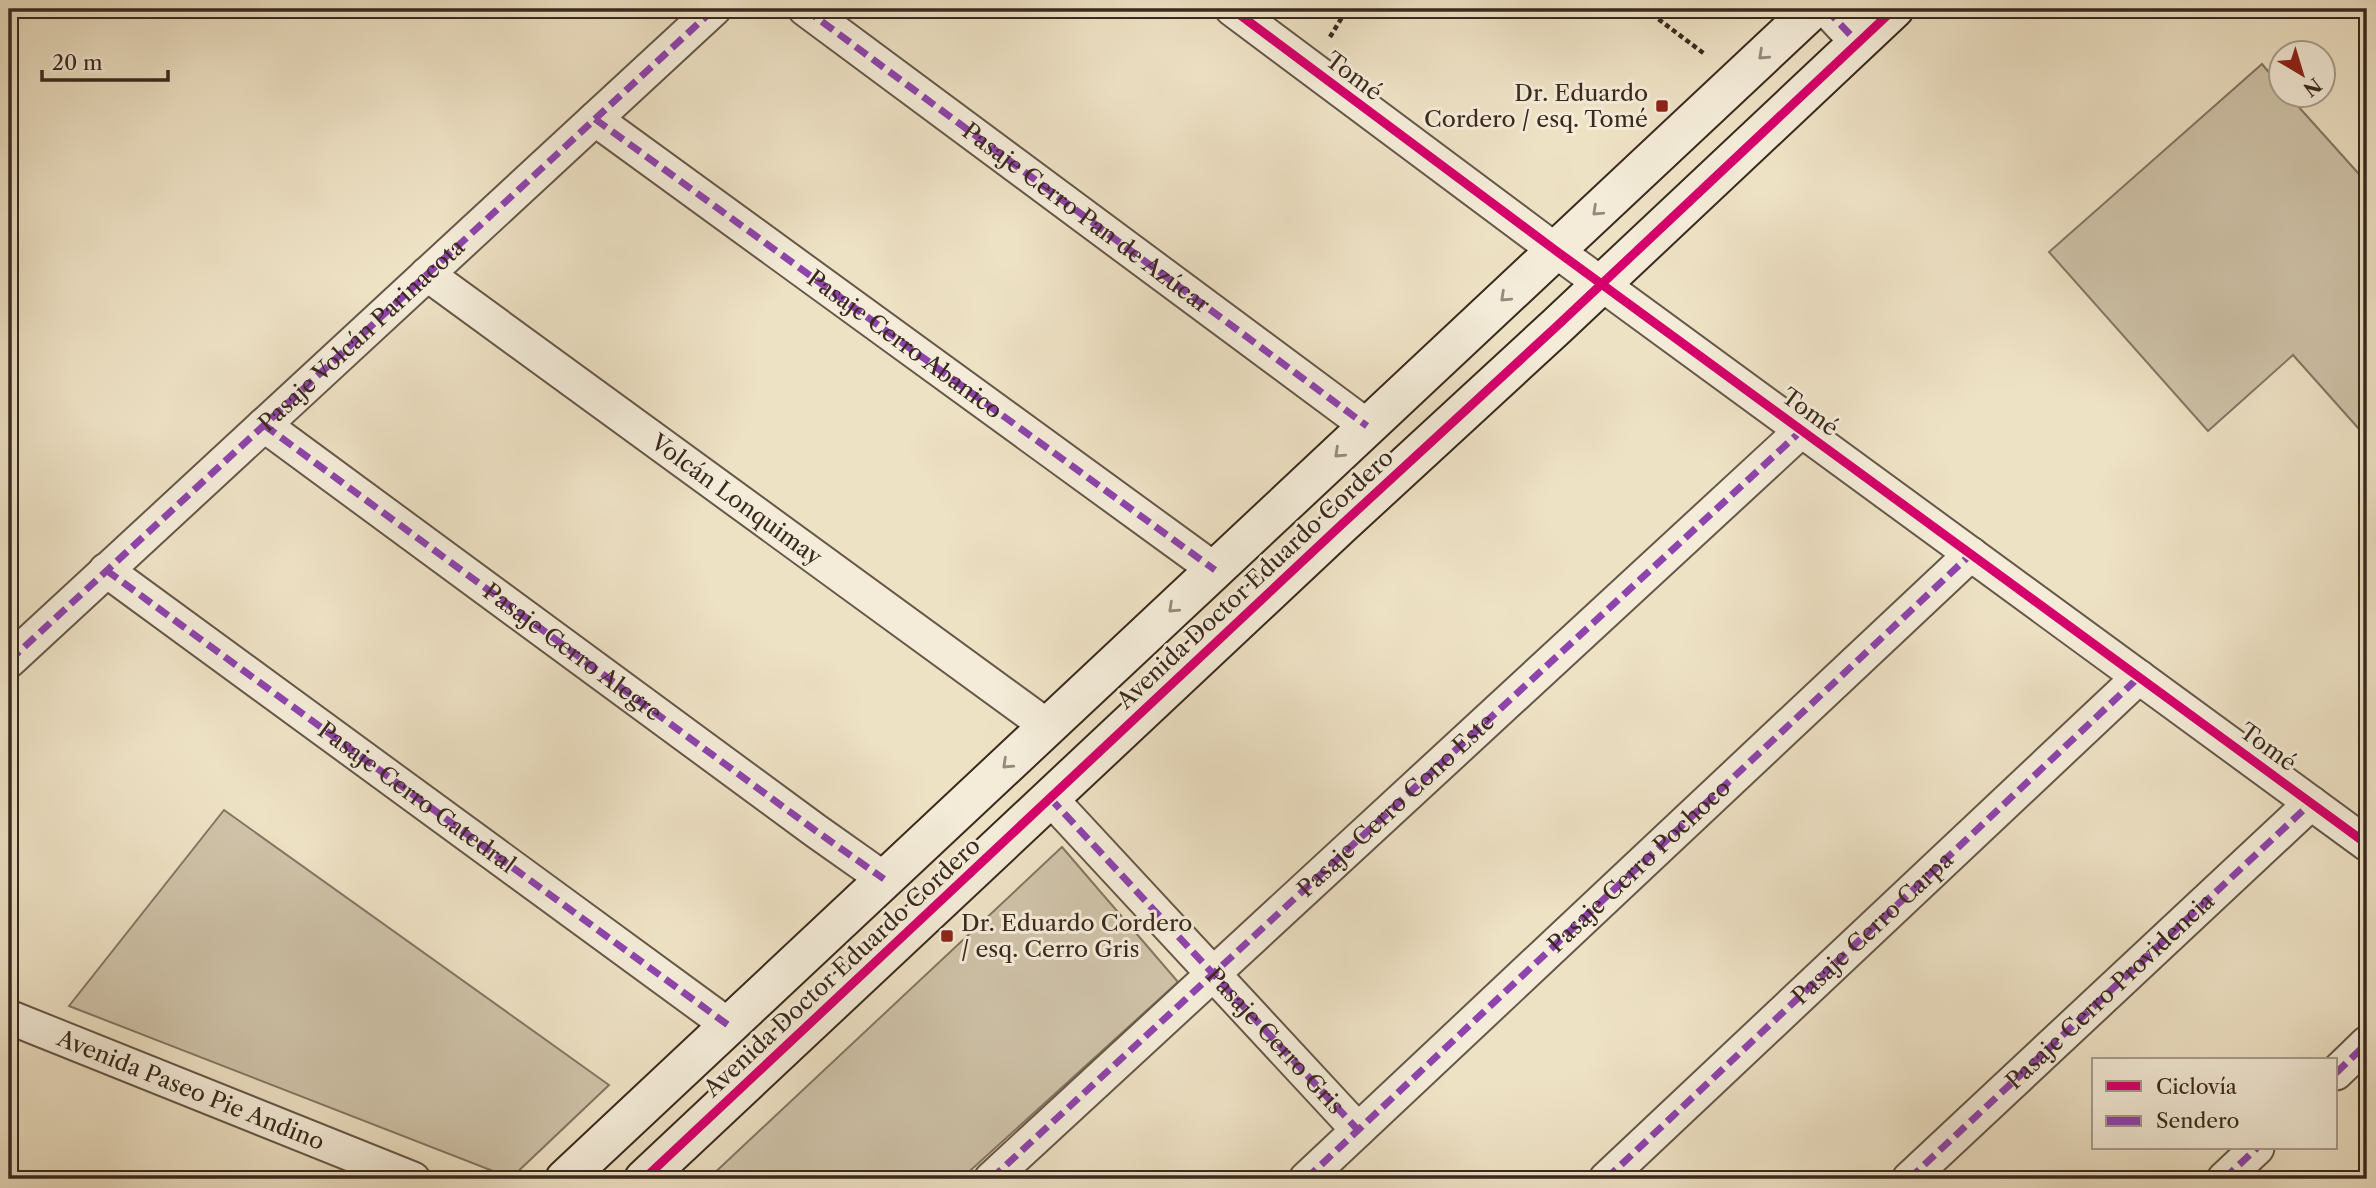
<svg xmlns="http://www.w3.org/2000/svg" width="2376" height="1188" font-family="'Libre Caslon Text',serif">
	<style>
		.green { fill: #cfc3a9; stroke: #847664; stroke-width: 2 }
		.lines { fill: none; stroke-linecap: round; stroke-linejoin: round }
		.street-casing { stroke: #665748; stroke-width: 37 }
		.secondary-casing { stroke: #39291e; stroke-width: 42 }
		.path { stroke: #39291e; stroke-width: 4.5; stroke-dasharray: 5 3.5; stroke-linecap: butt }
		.street { stroke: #f4ecd9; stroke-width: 33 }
		.secondary { stroke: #f4ecd9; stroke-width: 38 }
		.quiet { stroke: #8e44ad; stroke-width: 7; stroke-dasharray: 14 7; stroke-linecap: butt }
		.cycleway-casing { stroke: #f4ecd9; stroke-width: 13 }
		.cycleway { stroke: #d6006c; stroke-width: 9 }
		.oneway { stroke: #968a7c }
		.poi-dot { fill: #8f2418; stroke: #f4ecd9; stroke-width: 2.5 }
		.labels { text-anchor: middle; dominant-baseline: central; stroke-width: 6; stroke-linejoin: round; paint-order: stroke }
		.street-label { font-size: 23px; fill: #39291e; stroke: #f4ecd9 }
		.poi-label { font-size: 23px; fill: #39291e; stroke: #f4ecd9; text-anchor: end }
	</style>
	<rect width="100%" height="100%" fill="#eee2c5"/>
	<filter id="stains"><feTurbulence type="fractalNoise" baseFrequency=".00286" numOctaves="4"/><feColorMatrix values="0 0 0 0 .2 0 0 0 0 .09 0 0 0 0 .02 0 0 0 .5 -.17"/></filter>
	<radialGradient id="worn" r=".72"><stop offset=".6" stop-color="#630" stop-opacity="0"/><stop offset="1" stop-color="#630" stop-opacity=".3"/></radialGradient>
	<!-- green -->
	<path class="green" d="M2262,64L2281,87L2282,94L2288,95L2367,183V422L2359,429L2293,355L2208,431L2049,252Z
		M224,810L609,1085L511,1178L69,1006Z
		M1062,847L1178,982L961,1179H708Z"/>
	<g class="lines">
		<!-- street casing -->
		<g class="street-casing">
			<g id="street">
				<path id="s1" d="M805,9L1367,426"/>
				<path d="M1232,9L1555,250L2367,844"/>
				<path d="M1826,9L1858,43"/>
				<path d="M595,119L1215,570"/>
				<path id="s2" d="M427,274L1047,726"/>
				<path id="s3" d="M264,425L816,831L884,879"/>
				<path d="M106,570L728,1025"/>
				<path d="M9,661L714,9"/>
				<path id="s4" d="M1050,798L1358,1130"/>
				<path id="s5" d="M9,1017L413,1179"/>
				<path d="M2336,1073L2367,1043"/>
				<path d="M991,1179L1802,430"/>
				<path id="s6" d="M1306,1179L1971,554"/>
				<path d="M1606,1179L2139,677"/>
				<path d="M1909,1179L2311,803"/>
				<path d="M2224,1179L2257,1148"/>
			</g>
		</g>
		<!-- secondary casing -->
		<g class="secondary-casing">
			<path id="secondary" d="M565,1179L1813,9
				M644,1179L1340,526L1557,326L1894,9"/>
		</g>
		<!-- path -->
		<path class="path" d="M1645,9L1706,55
			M1330,37L1347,9"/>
		<!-- street -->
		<use href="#street" class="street"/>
		<!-- secondary -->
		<use href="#secondary" class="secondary"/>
		<!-- quiet -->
		<g class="quiet">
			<path d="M805,9L1367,426"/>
			<path d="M1826,9L1858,43"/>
			<path id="s7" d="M595,119L1215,570"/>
			<path d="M264,425L816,831L884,879"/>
			<path id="s8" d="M106,570L728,1025"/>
			<path id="s9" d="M9,661L714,9"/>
			<path d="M1050,798L1358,1130"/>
			<path d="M2336,1073L2367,1043"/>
			<path id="s10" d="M991,1179L1802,430"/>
			<path d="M1306,1179L1971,554"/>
			<path id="s11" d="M1606,1179L2139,677"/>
			<path id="s12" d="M1909,1179L2311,803"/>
			<path d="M2224,1179L2257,1148"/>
		</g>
		<!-- cycleway casing -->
		<g class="cycleway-casing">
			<path id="cycleway" d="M1232,9L1555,250L2367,844
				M644,1179L1340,526L1557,326L1894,9"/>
		</g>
		<!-- cycleway -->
		<use href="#cycleway" class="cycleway"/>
	</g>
	<!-- one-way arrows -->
	<defs><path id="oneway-chevron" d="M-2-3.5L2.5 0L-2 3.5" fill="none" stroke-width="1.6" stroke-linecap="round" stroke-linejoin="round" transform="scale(1.75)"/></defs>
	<g class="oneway">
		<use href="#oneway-chevron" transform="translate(1763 55) rotate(137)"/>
		<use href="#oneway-chevron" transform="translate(1597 211) rotate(137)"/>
		<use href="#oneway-chevron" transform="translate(1505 297) rotate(137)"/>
		<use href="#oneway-chevron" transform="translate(1339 453) rotate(137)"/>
		<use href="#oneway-chevron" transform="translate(1173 608) rotate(137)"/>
		<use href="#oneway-chevron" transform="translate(1007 764) rotate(137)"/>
	</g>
	<!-- markers -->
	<g class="poi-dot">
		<rect x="1655" y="99" width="14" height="14" rx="3.5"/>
		<rect x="940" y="929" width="14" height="14" rx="3.5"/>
	</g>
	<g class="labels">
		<!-- street labels -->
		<g class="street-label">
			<text transform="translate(1354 76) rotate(37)">Tomé</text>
			<text stroke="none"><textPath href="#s1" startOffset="350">Pasaje Cerro Pan de Azúcar</textPath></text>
			<text stroke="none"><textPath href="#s9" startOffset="480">Pasaje Volcán Parinacota</textPath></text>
			<text stroke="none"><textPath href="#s7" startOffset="383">Pasaje Cerro Abanico</textPath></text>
			<text transform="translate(1810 412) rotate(36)">Tomé</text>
			<text stroke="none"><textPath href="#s2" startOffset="383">Volcán Lonquimay</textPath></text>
			<text transform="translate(1255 579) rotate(-43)">Avenida Doctor Eduardo Cordero</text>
			<text stroke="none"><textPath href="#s3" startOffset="383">Pasaje Cerro Alegre</textPath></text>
			<text transform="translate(2268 747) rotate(36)">Tomé</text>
			<text stroke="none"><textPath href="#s8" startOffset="385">Pasaje Cerro Catedral</textPath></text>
			<text stroke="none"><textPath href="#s10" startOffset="551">Pasaje Cerro Cono Este</textPath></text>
			<text stroke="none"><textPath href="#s6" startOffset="457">Pasaje Cerro Pochoco</textPath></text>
			<text stroke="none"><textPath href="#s11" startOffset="366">Pasaje Cerro Carpa</textPath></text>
			<text transform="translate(842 967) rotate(-43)">Avenida Doctor Eduardo Cordero</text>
			<text stroke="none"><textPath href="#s12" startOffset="275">Pasaje Cerro Providencia</textPath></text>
			<text stroke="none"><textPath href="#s4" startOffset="331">Pasaje Cerro Gris</textPath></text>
			<text stroke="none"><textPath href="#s5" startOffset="196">Avenida Paseo Pie Andino</textPath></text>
		</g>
		<!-- poi labels -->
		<g class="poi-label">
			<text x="1648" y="93">Dr. Eduardo<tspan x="1648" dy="26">Cordero / esq. Tomé</tspan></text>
			<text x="961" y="923" text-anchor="start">Dr. Eduardo Cordero<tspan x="961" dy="26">/ esq. Cerro Gris</tspan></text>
		</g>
	</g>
	<!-- margin -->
	<rect width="2376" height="1188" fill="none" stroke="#eee2c5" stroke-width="35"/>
	<rect x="10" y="10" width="2355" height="1167" fill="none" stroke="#39291e" stroke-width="3.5"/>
	<rect x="18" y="18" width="2341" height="1153" fill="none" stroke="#39291e" stroke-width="2"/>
	<!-- legend -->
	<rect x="2092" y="1058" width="245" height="91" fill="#f4ecd9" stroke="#a99e8e" stroke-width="2"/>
	<rect x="2106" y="1081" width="35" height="10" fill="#d6006c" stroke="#a99e8e" stroke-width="2"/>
	<text x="2156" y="1094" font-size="21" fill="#39291e">Ciclovía</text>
	<rect x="2106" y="1116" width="35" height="10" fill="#8e44ad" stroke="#a99e8e" stroke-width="2"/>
	<text x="2156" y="1128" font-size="21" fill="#39291e">Sendero</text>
	<!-- north arrow -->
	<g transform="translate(2302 74) rotate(142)"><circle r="33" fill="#f4ecd9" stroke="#a99e8e" stroke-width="2"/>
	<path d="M0-5L12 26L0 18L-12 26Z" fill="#8f2418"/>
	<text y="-10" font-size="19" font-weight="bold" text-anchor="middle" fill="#39291e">N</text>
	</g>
	<!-- scale -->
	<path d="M42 70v10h126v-10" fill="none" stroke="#39291e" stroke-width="3.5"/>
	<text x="52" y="70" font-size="21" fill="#39291e" stroke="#f4ecd9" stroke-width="5" paint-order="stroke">20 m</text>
	<rect width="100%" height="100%" filter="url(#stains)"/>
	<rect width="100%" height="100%" fill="url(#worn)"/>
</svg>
